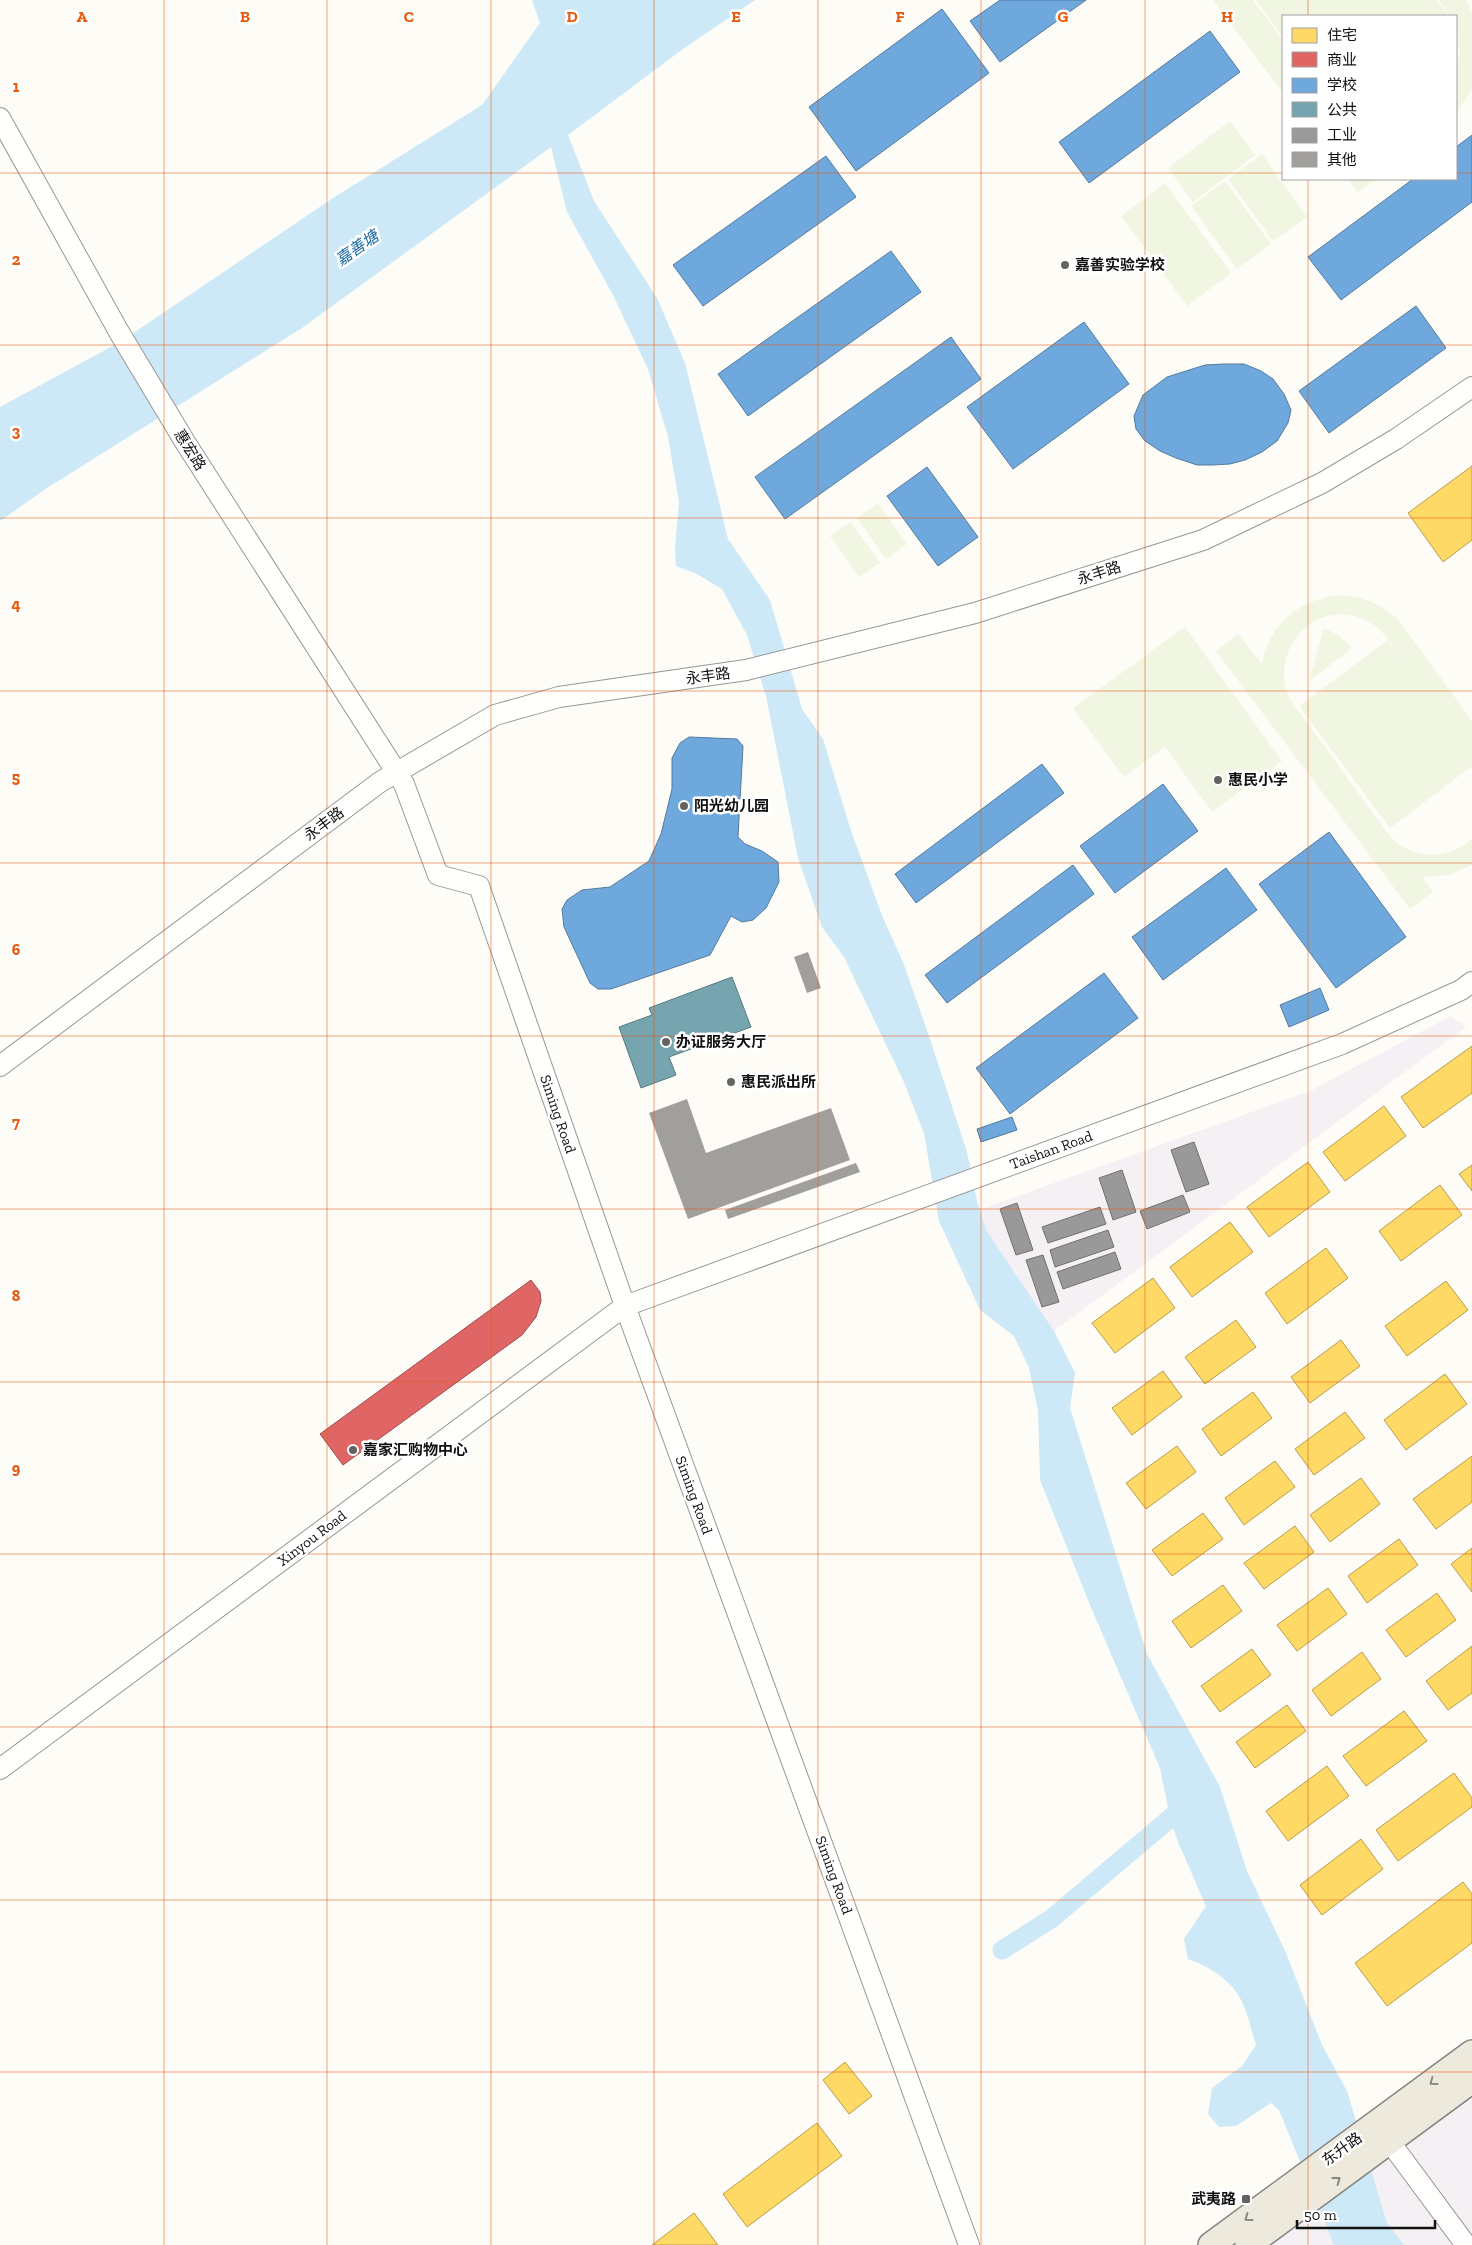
<svg xmlns="http://www.w3.org/2000/svg" width="1472" height="2245" font-family="'Zilla Slab','Noto Sans SC',serif">
	<style>
		.industrial { fill: #f5f0f3 }
		.pitch { fill: #f0f6e1 }
		.water { fill: #cde8f7 }
		.homes { fill: #ffd966; stroke: #b89d4c }
		.shops { fill: #e06666; stroke: #a24c4c }
		.schools { fill: #6fa8dc; stroke: #537b9f }
		.public { fill: #76a5af; stroke: #587980 }
		.industry { fill: #999; stroke: #707070 }
		.lines { fill: none; stroke-linecap: round; stroke-linejoin: round }
		.canal { stroke: #cde8f7; stroke-width: 19 }
		.building { fill: #a19f9c }
		.minor-casing { stroke: #979795; stroke-width: 22 }
		.major-casing { stroke: #858482; stroke-width: 28 }
		.minor { stroke: #fffffe; stroke-width: 20 }
		.major { stroke: #ede9dc; stroke-width: 25 }
		.oneway { stroke: #8a8881 }
		.grid { fill: none; stroke: #e8590c; stroke-width: 1; stroke-opacity: 0.55 }
		.poi-dot { fill: #646362; stroke: #fff; stroke-width: 2 }
		.labels { text-anchor: middle; dominant-baseline: central; stroke-width: 5; stroke-linejoin: round; paint-order: stroke }
		.poi-label { font-size: 15px; font-weight: bold; fill: #111; stroke: #fff; text-anchor: start }
		.street-label { font-size: 15px; fill: #111; stroke: #fff }
		.water-label { font-size: 16px; font-style: italic; fill: #1768a6; stroke: #fff }
		.grid-label { font-size: 16px; text-anchor: middle; font-weight: bold; fill: #e8590c; stroke: #fff; stroke-width: 5; stroke-linejoin: round; paint-order: stroke }
	</style>
	<rect width="100%" height="100%" fill="#fdfcf7"/>
	<!-- industrial -->
	<path class="industrial" d="M1451,1016L1466,1027L1054,1331L986,1230L979,1210L1310,1091Z
		M1472,2069V2245H1234Z"/>
	<!-- pitch -->
	<path class="pitch" d="M1213,0H1253L1283,40V93Z
		M1256,0H1437L1449,16H1283V37Z
		M1439,0H1466L1472,12V88L1456,114V70L1459,53L1456,16H1450Z
		M1230,121L1255,155L1193,202L1168,168Z
		M1262,154L1307,217L1273,241L1228,179Z
		M1348,179H1376L1358,192Z
		M1225,181L1271,244L1237,269L1191,206Z
		M1165,183L1231,273L1187,306L1121,216Z
		M878,503L907,544L886,559L857,518Z
		M851,522L880,563L859,577L830,536Z
		M1338,595C1361,596 1380,603 1398,619L1472,721V766L1390,828L1299,706L1388,640L1406,664C1395,649 1385,631 1369,622C1318,594 1268,648 1289,698L1392,839C1416,860 1448,860 1472,839V865L1449,875L1422,877L1433,892L1410,909L1216,651L1238,634L1262,664C1269,625 1298,600 1338,595Z
		M1185,627L1282,761L1212,812L1165,747L1124,777L1073,708Z
		M1324,628L1340,636L1352,648L1309,681Z"/>
	<!-- water -->
	<path class="water" d="M532,0H755L683,49L568,135L594,201L657,298L685,363L728,539L770,600L802,709L823,739L851,831L883,918L903,962L929,1036L967,1152L977,1201L986,1230L1054,1331L1075,1373L1070,1408L1147,1654L1220,1787L1247,1871L1286,1953L1322,2045L1347,2091L1387,2223L1404,2245H1334L1279,2110L1271,2103L1236,2126L1219,2127L1208,2114L1212,2088L1242,2066L1256,2045C1251,2030 1248,2012 1240,1998C1230,1979 1208,1966 1188,1959L1184,1939L1206,1906L1178,1842L1170,1818L1160,1768L1090,1605L1040,1480L1038,1410L1029,1368L1014,1336L980,1310L939,1221L924,1133L903,1080L844,957L822,927L798,858L766,696L747,635L722,589L697,574L676,566L675,548L679,502L668,437L648,369L613,295L567,212L551,147L302,328L47,488L0,521V407L120,342L333,198L482,105L540,23Z"/>
	<!-- homes -->
	<path class="homes" d="M1472,466V540L1443,562L1408,513Z
		M1472,1046V1093L1423,1128L1401,1097Z
		M1384,1106L1406,1136L1345,1181L1323,1152Z
		M1308,1162L1330,1192L1269,1237L1247,1207Z
		M1472,1165V1191L1459,1174Z
		M1440,1185L1462,1215L1401,1261L1379,1231Z
		M1230,1222L1253,1252L1192,1297L1170,1267Z
		M1326,1248L1348,1278L1287,1324L1265,1293Z
		M1153,1278L1175,1308L1115,1353L1092,1323Z
		M1446,1281L1468,1310L1407,1356L1385,1326Z
		M1236,1320L1256,1347L1205,1384L1185,1357Z
		M1341,1340L1360,1366L1310,1403L1291,1377Z
		M1163,1371L1182,1397L1132,1435L1112,1408Z
		M1445,1374L1467,1404L1406,1450L1384,1420Z
		M1253,1392L1272,1418L1221,1456L1202,1429Z
		M1345,1412L1365,1438L1314,1475L1295,1449Z
		M1177,1446L1196,1472L1146,1509L1126,1483Z
		M1472,1456V1502L1436,1529L1413,1499Z
		M1275,1461L1295,1487L1244,1525L1225,1498Z
		M1361,1478L1380,1504L1330,1542L1310,1515Z
		M1203,1513L1223,1539L1172,1576L1152,1550Z
		M1295,1526L1314,1552L1264,1589L1244,1563Z
		M1399,1539L1418,1565L1367,1603L1348,1576Z
		M1472,1548V1592L1451,1564Z
		M1223,1585L1242,1611L1191,1648L1172,1621Z
		M1328,1588L1347,1614L1297,1651L1277,1625Z
		M1437,1593L1456,1620L1406,1657L1386,1630Z
		M1472,1646V1693L1448,1710L1426,1681Z
		M1252,1649L1271,1675L1220,1712L1201,1686Z
		M1362,1652L1381,1679L1331,1716L1312,1690Z
		M1287,1705L1306,1731L1255,1768L1236,1742Z
		M1404,1711L1427,1741L1366,1786L1343,1756Z
		M1327,1766L1349,1796L1288,1841L1266,1811Z
		M1454,1773L1472,1798V1807L1398,1861L1376,1830Z
		M1361,1839L1383,1869L1322,1915L1300,1885Z
		M1463,1882L1472,1894V1943L1387,2006L1355,1963Z
		M845,2062L872,2096L849,2114L823,2080Z
		M817,2123L842,2156L747,2227L723,2194Z
		M694,2213L718,2245H652Z"/>
	<!-- shops -->
	<path class="shops" d="M531,1280L540,1292L541,1301L536,1317L522,1335L343,1465L320,1434Z"/>
	<!-- schools -->
	<path class="schools" d="M1000,0H1086L1000,62L970,21Z
		M942,9L989,73L856,171L809,107Z
		M1210,31L1240,72L1089,183L1059,142Z
		M1472,135V202L1341,300L1308,257L1413,179H1456V147Z
		M826,156L856,197L703,306L673,265Z
		M891,251L921,292L748,416L718,374Z
		M1416,306L1446,348L1329,433L1299,391Z
		M1084,322L1129,384L1013,469L967,407Z
		M951,337L981,379L785,519L755,477Z
		M1224,364H1244L1261,371L1273,379L1284,394L1291,410L1288,423L1277,441L1262,452L1245,460L1230,464L1213,465H1197L1176,458L1160,451L1145,441L1136,429L1134,416L1143,395L1167,377L1205,365Z
		M927,467L978,537L938,566L887,496Z
		M689,737L737,739L743,746L738,837L745,844L762,851L778,862L779,882L766,908L753,920L742,922L731,916L710,955L611,989H598L590,983L564,927L562,909L567,900L582,890L610,887L649,861L661,834L672,789V758L680,743Z
		M1042,764L1064,793L916,903L895,874Z
		M1163,784L1198,831L1115,893L1080,846Z
		M1329,832L1406,937L1336,988L1259,884Z
		M1073,865L1094,894L947,1003L925,975Z
		M1226,868L1257,910L1163,980L1132,937Z
		M1104,973L1138,1018L1010,1114L976,1068Z
		M1320,988L1329,1010L1289,1027L1280,1005Z
		M1012,1117L1017,1130L981,1142L977,1129Z"/>
	<!-- public -->
	<path class="public" d="M732,977L751,1027L669,1057L676,1075L641,1088L619,1027L652,1015L649,1008Z"/>
	<!-- industry -->
	<path class="industry" d="M1194,1142L1209,1184L1186,1192L1171,1150Z
		M1122,1170L1136,1212L1113,1220L1099,1178Z
		M1183,1195L1190,1212L1147,1229L1140,1211Z
		M1017,1203L1033,1250L1016,1255L1000,1209Z
		M1100,1207L1106,1224L1048,1243L1042,1227Z
		M1108,1230L1114,1247L1055,1267L1050,1250Z
		M1115,1252L1121,1269L1063,1289L1057,1272Z
		M1043,1255L1059,1302L1042,1307L1026,1260Z"/>
	<g class="lines">
		<!-- canal -->
		<path class="canal" d="M1002,1950L1051,1919L1187,1804"/>
	</g>
	<!-- building -->
	<path class="building" d="M808,952L821,988L807,993L794,957Z
		M687,1099L706,1153L831,1108L850,1160L688,1219L649,1113Z
		M856,1163L860,1172L728,1219L725,1210Z"/>
	<g class="lines">
		<!-- minor casing -->
		<g class="minor-casing">
			<path id="minor" d="M0,118L119,332L185,442L404,784L438,875L479,886L625,1306L969,2245
				M0,1066L380,782L495,715L559,697L746,670L975,613L1203,540L1322,483L1396,439L1472,387
				M0,1769L625,1306L1342,1044L1461,990L1472,982
				M1381,2130L1466,2245"/>
		</g>
		<!-- major casing -->
		<g class="major-casing">
			<path id="major" d="M1211,2245L1472,2053
				M1248,2245L1472,2080"/>
		</g>
		<!-- minor -->
		<use href="#minor" class="minor"/>
		<!-- major -->
		<use href="#major" class="major"/>
	</g>
	<!-- one-way arrows -->
	<defs><path id="oneway-chevron" d="M-2-3.5L2.5 0L-2 3.5" fill="none" stroke-width="1.6" stroke-linecap="round" stroke-linejoin="round" transform="scale(1.25)"/></defs>
	<g class="oneway">
		<use href="#oneway-chevron" transform="translate(1433 2082) rotate(144)"/>
		<use href="#oneway-chevron" transform="translate(1337 2180) rotate(-37)"/>
		<use href="#oneway-chevron" transform="translate(1248 2218) rotate(144)"/>
	</g>
	<!-- grid -->
	<path class="grid" d="M164,0V2245M327,0V2245M491,0V2245M654,0V2245M818,0V2245M981,0V2245M1145,0V2245M1308,0V16M0,173H1283M1456,173H1472M1308,179V2245M0,345H1472M0,518H1472M0,691H1472M0,863H1472M0,1036H1472M0,1209H1472M0,1382H1472M0,1554H1472M0,1727H1472M0,1900H1472M0,2072H1472"/>
	<!-- markers -->
	<g class="poi-dot">
		<circle cx="1065" cy="265" r="5"/>
		<circle cx="1218" cy="780" r="5"/>
		<circle cx="684" cy="806" r="5"/>
		<circle cx="666" cy="1042" r="5"/>
		<circle cx="731" cy="1082" r="5"/>
		<circle cx="353" cy="1450" r="5"/>
		<rect x="1241" y="2194" width="10" height="10" rx="2.5"/>
	</g>
	<g class="labels">
		<!-- poi labels -->
		<g class="poi-label">
			<text x="1075" y="265">嘉善实验学校</text>
			<text x="1228" y="780">惠民小学</text>
			<text x="694" y="806">阳光幼儿园</text>
			<text x="676" y="1042">办证服务大厅</text>
			<text x="741" y="1082">惠民派出所</text>
			<text x="363" y="1450">嘉家汇购物中心</text>
			<text x="1236" y="2199" text-anchor="end">武夷路</text>
		</g>
		<!-- street labels -->
		<g class="street-label">
			<text transform="translate(190 450) rotate(58)">惠宏路</text>
			<text transform="translate(1099 573) rotate(-18)">永丰路</text>
			<text transform="translate(708 676) rotate(-8)">永丰路</text>
			<text transform="translate(324 824) rotate(-37)">永丰路</text>
			<text transform="translate(558 1114) rotate(71)">Siming Road</text>
			<text transform="translate(1051 1150) rotate(-20)">Taishan Road</text>
			<text transform="translate(694 1495) rotate(70)">Siming Road</text>
			<text transform="translate(312 1538) rotate(-37)">Xinyou Road</text>
			<text transform="translate(834 1875) rotate(70)">Siming Road</text>
			<text transform="translate(1342 2149) rotate(-36)">东升路</text>
		</g>
		<!-- water labels -->
		<g class="water-label">
			<text transform="translate(357 248) rotate(-35)">嘉善塘</text>
		</g>
	</g>
	<g class="grid-label">
		<text x="82" y="22">A</text>
		<text x="245" y="22">B</text>
		<text x="409" y="22">C</text>
		<text x="572" y="22">D</text>
		<text x="736" y="22">E</text>
		<text x="900" y="22">F</text>
		<text x="1063" y="22">G</text>
		<text x="1227" y="22">H</text>
		<text x="16" y="92">1</text>
		<text x="16" y="265">2</text>
		<text x="16" y="437">3</text>
		<text x="16" y="610">4</text>
		<text x="16" y="783">5</text>
		<text x="16" y="955">6</text>
		<text x="16" y="1128">7</text>
		<text x="16" y="1301">8</text>
		<text x="16" y="1474">9</text>
	</g>
	<!-- legend -->
	<rect x="1282" y="15" width="175" height="165" fill="#ffffff" stroke="#a0a0a0"/>
	<rect x="1292" y="28" width="25" height="15" fill="#ffd966" stroke="#a0a0a0"/>
	<text x="1327" y="40" font-size="15" fill="#111111">住宅</text>
	<rect x="1292" y="52" width="25" height="15" fill="#e06666" stroke="#a0a0a0"/>
	<text x="1327" y="65" font-size="15" fill="#111111">商业</text>
	<rect x="1292" y="78" width="25" height="15" fill="#6fa8dc" stroke="#a0a0a0"/>
	<text x="1327" y="90" font-size="15" fill="#111111">学校</text>
	<rect x="1292" y="102" width="25" height="15" fill="#76a5af" stroke="#a0a0a0"/>
	<text x="1327" y="115" font-size="15" fill="#111111">公共</text>
	<rect x="1292" y="128" width="25" height="15" fill="#999999" stroke="#a0a0a0"/>
	<text x="1327" y="140" font-size="15" fill="#111111">工业</text>
	<rect x="1292" y="152" width="25" height="15" fill="#a19f9c" stroke="#a0a0a0"/>
	<text x="1327" y="165" font-size="15" fill="#111111">其他</text>
	<!-- scale -->
	<path d="M1297 2220v8h138v-8" fill="none" stroke="#111111" stroke-width="2.5"/>
	<text x="1304" y="2220" font-size="15" fill="#111111" stroke="#ffffff" stroke-width="4" paint-order="stroke">50 m</text>
</svg>
